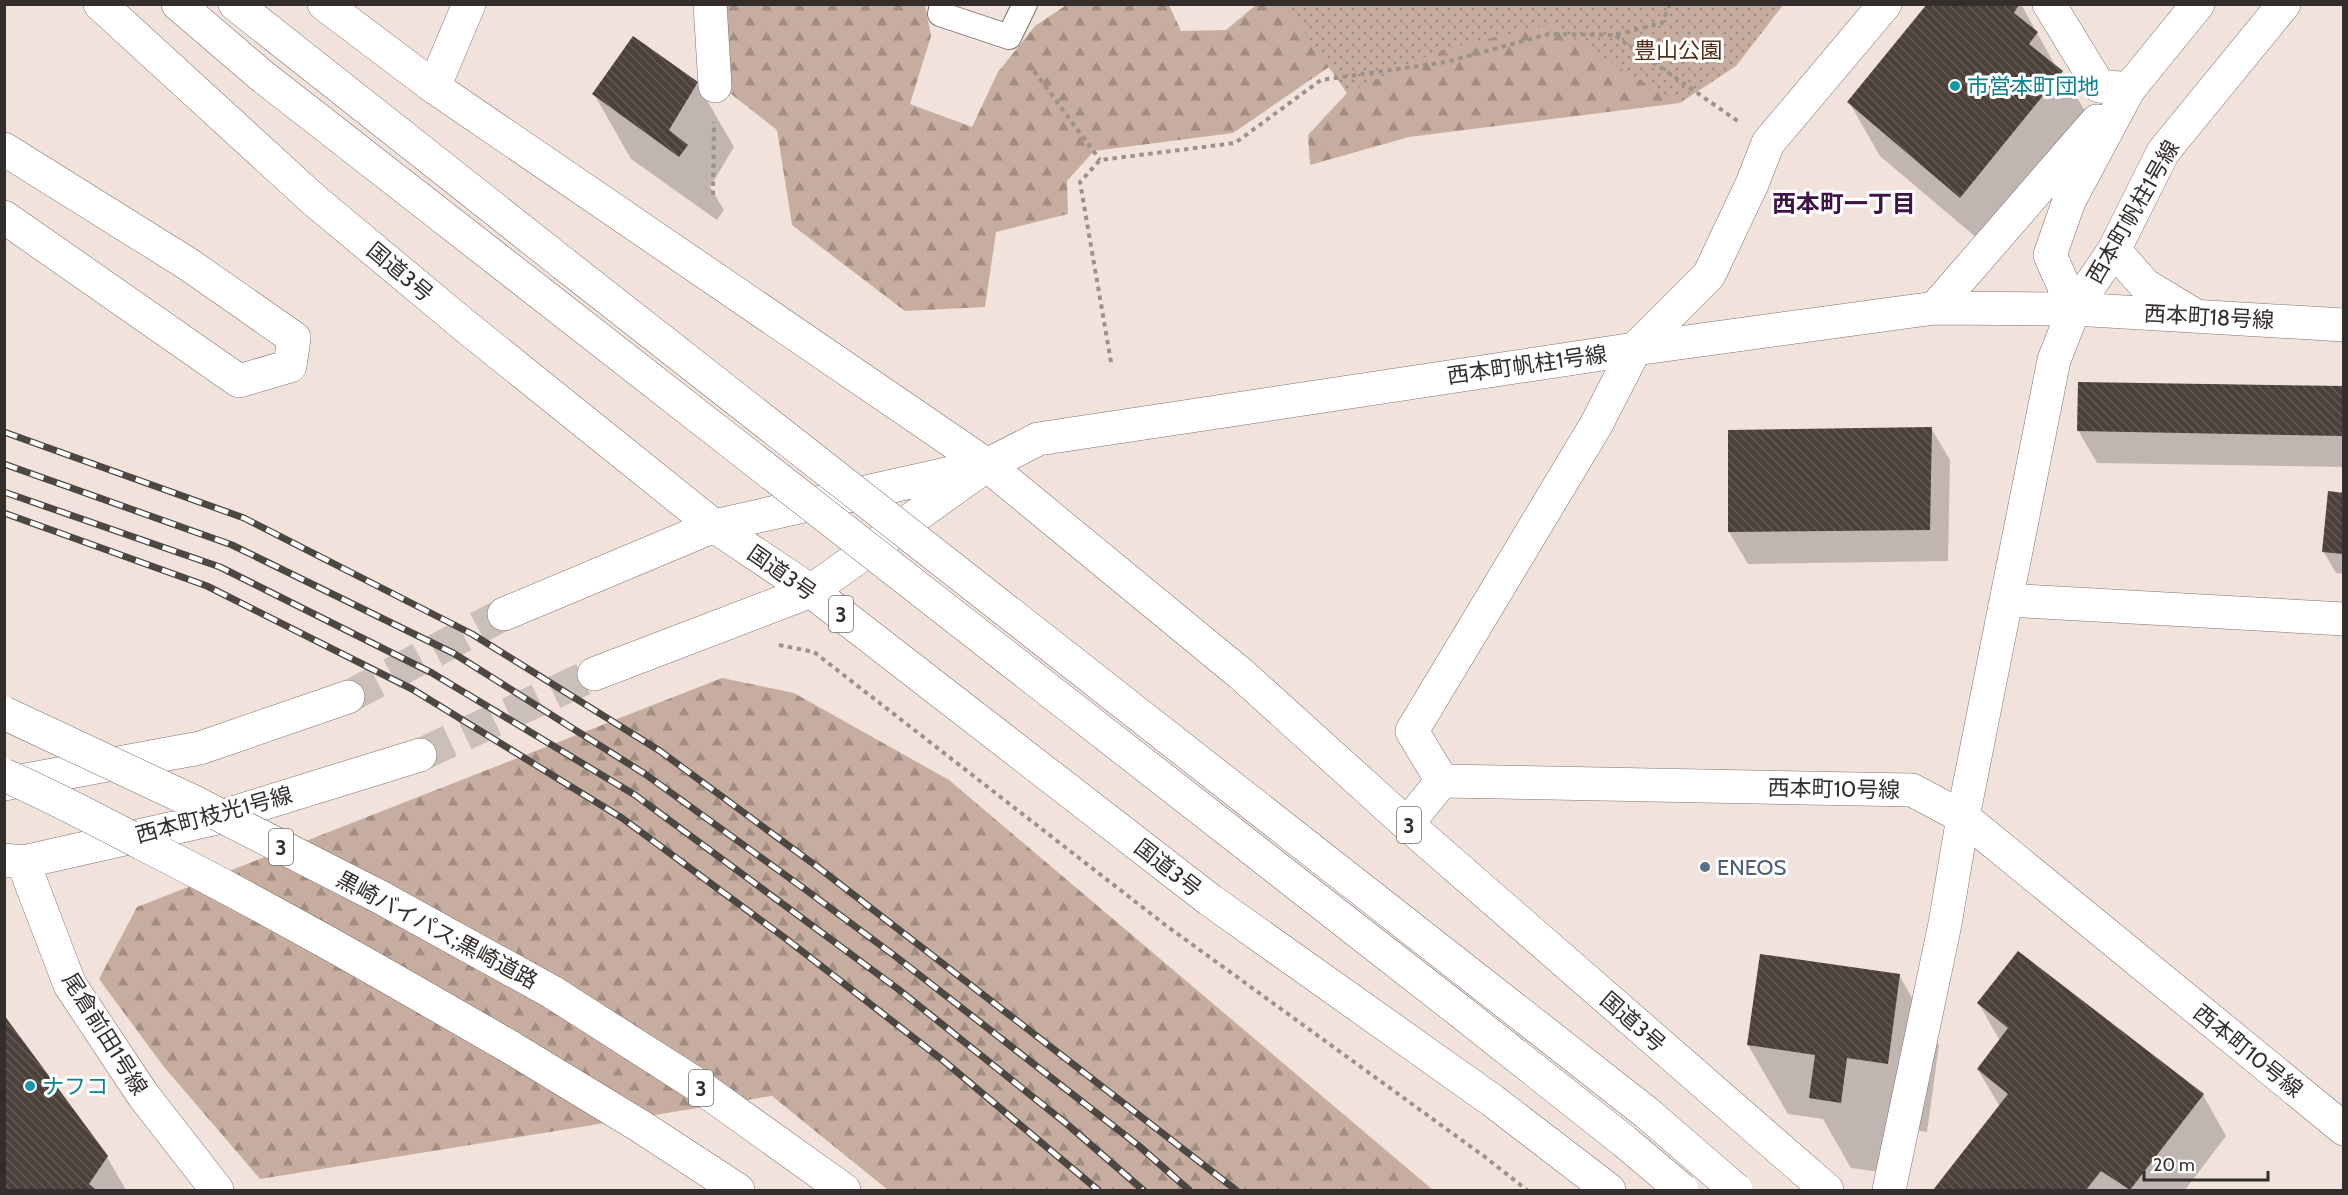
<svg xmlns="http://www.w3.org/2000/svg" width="2348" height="1195" font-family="Cabin,'Noto Sans JP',sans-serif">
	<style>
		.forest { fill: url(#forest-firs) }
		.park { fill: url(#park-dots) }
		.shadow { fill: #0003 }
		.building { fill: url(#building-back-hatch) }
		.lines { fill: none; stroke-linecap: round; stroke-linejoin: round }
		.secondary-tunnel { stroke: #cbbfb9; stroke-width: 33; stroke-dasharray: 33 16; stroke-linecap: butt }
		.lane-casing { stroke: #7e726b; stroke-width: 26 }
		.street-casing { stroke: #7e726b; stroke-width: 34 }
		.secondary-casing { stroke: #7e726b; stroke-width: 34 }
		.highway-casing { stroke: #7e726b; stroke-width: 34 }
		.path { stroke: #9c928c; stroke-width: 4; stroke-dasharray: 4.5 4.5; stroke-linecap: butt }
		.lane { stroke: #fff; stroke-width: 24 }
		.street { stroke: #fff; stroke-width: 33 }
		.secondary { stroke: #fff; stroke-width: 33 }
		.highway { stroke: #fff; stroke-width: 33 }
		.rail-casing { stroke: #4d4743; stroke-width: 7 }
		.rail { stroke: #fff; stroke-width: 4.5; stroke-dasharray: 14; stroke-linecap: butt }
		.highway-bridge-casing { stroke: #7e726b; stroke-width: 34; stroke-linecap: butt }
		.highway-bridge { stroke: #fff; stroke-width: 33 }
		.culture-dot { fill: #0f9aa8; stroke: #fff; stroke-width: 2 }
		.service-dot { fill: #5c6f8a; stroke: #fff; stroke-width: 2 }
		.labels { text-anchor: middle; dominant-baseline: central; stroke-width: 6; stroke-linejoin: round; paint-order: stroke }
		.shield { fill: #fff; stroke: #706d6b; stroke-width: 1.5 }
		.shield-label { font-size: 21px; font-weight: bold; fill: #332e2b }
		.park-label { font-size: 22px; fill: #542c13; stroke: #fff }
		.culture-label { font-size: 22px; fill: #0d838f; stroke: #fff; text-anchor: start }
		.street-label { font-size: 22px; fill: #332e2b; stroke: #fff }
		.service-label { font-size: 22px; fill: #4e5e75; stroke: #fff; text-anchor: start }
		.neighbourhood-label { font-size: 24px; font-weight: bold; fill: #3f1346; stroke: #fff }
	</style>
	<defs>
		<pattern id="forest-firs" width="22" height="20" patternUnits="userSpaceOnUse" patternTransform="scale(1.5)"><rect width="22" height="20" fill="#c7ad9f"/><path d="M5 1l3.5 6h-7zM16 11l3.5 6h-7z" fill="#a28d82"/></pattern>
		<pattern id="park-dots" width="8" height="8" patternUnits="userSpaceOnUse" patternTransform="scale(1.5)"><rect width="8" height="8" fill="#c7ad9f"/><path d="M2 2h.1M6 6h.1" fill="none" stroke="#a28d82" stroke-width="1.8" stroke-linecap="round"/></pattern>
		<pattern id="building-back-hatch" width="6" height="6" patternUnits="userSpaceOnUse" patternTransform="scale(1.5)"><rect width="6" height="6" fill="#4b403a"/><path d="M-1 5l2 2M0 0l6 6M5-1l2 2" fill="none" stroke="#635a55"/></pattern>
	</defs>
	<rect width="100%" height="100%" fill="#f1e3dc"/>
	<!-- forest -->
	<path class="forest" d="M1068,4L1169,5L1181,31L1226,30L1256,5H1533L1551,24L1680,103L1409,137L1310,165L1308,135L1347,93L1329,67L1233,133L1094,151L1067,181L1068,214L996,232L985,307L905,311L792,225L777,130L726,90L722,5H925L931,36L910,104L972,127L998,72L1035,26Z
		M722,678L794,693L949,780L1433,1190H888L772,1096L260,1179L164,1067L99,979L137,907Z"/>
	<!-- park -->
	<path class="park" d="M1286,5H1783L1736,66L1680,103L1629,74L1551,24L1438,51L1347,93Z"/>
	<!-- shadow -->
	<path class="shadow" d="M1929,4H2021L2056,67L2062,72L2093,125L1991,250L1880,156L1849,102Z
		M697,83L734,147L710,187L724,210L717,220L631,159L594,94Z
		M2344,388V467L2097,463L2078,430Z
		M1931,428L1950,460L1948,561L1748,564L1729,532Z
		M2344,495V574L2336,573L2323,551Z
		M1899,975L1939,1045L1927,1132L1886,1126L1880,1172L1851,1168L1823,1119L1788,1114L1748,1045Z
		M1979,1004L2203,1095L2226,1136L2185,1190H1935L2000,1107L1978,1070L2000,1041Z
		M4,1018L107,1157L126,1190H4Z"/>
	<!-- building -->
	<path class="building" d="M1927,4H2019L2014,13L2038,32L2029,44L2063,71L1960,198L1847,102Z
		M633,36L698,82L669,130L688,145L679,157L592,94Z
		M2078,382L2344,386V436L2077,431Z
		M1932,427L1930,530L1728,532V430Z
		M2328,491L2344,493V554L2322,552Z
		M2018,951L2204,1094L2130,1190L2101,1171L2086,1190H1933L2008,1094L1977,1069L2008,1028L1977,1003Z
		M1760,954L1900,974L1888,1064L1847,1058L1841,1103L1809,1098L1815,1055L1747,1045Z
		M4,1015L108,1156L89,1184L96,1190H4Z"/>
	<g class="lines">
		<!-- secondary-tunnel -->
		<path class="secondary-tunnel" d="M348,697L504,614
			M420,755L594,674"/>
		<!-- lane casing -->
		<g class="lane-casing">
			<path id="lane" d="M942,4L940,14L1009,37L1025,4"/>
		</g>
		<!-- street casing -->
		<g class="street-casing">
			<path id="street" d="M710,4L715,86
				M2049,4L2099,86L2129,89
				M434,87L469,4
				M2007,600L2344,619
				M1442,781L1412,731L1596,425L1635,349L1709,275L1752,184L1768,143L1885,4
				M1889,1190L1945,924L1963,817L2054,360L2074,309"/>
		</g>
		<!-- secondary casing -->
		<g class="secondary-casing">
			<path id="secondary" d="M4,149L188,264L294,338L290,366L239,381L4,217
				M2114,250L2145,285L2193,314
				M1935,308L2097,121
				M2074,309L2114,250L2163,152L2284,4
				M2074,309L2050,255L2069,201L2129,89L2198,4
				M504,614L714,526L973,468
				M594,674L811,591L987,465L1038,439L1635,349L1935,308L2074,309L2344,325
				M4,784L200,748L348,697
				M1407,824L1442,781L1912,790L1963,817L2344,1129
				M4,860L23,862L213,819L420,755
				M23,862L70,985L143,1095L217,1190"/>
		</g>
		<!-- highway casing -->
		<g class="highway-casing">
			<path id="highway" d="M100,4L314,200L464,325L714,526L811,591L1210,900L1493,1101L1609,1190
				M178,4L262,76L539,292
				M235,4L564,264
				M324,4L434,87L987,465L1241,674L1407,824L1827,1190
				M552,992L696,1084L844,1190
				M510,1047L640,1126L738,1190"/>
		</g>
		<!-- path -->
		<path class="path" d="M1670,4L1662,23L1614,35L1739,122
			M1029,64L1100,160
			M713,195L714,122
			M1111,362L1080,182L1100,160L1235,143L1321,80L1446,62L1549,34L1614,35
			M779,645L814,652L1164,924L1485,1157L1527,1190"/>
		<!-- lane -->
		<use href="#lane" class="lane"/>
		<!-- street -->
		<use href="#street" class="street"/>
		<!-- secondary -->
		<use href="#secondary" class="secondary"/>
		<!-- highway -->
		<use href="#highway" class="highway"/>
		<!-- rail casing -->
		<g class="rail-casing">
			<path id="rail" d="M4,432L244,518L472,634L660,751L819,868L1236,1190
				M4,464L232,545L453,653L645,774L806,890L895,956L1139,1146L1189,1190
				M4,492L220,567L432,673L635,795L898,989L1068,1125L1143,1190
				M4,513L207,586L412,689L622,818L785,938L945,1062L1098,1190"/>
		</g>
		<!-- rail -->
		<use href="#rail" class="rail"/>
		<!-- highway-bridge casing -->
		<g class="highway-bridge-casing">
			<path id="highway-bridge" d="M564,264L1647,1113L1736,1190
				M539,292L1461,1012L1624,1141L1682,1190
				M4,713L192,801L380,897L552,992
				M4,775C52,796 97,820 143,844C268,907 389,977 510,1047"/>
		</g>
		<!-- highway-bridge -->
		<use href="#highway-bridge" class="highway-bridge"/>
	</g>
	<!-- markers -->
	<g class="culture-dot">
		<circle cx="1955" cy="86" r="6"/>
		<circle cx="30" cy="1086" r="6"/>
	</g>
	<circle class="service-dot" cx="1705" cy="867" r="6"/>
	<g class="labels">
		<!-- shield labels -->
		<g class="shield">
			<rect x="829" y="596" width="24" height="36" rx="4.5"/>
			<rect x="1397" y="807" width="24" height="36" rx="4.5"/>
			<rect x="269" y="829" width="24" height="36" rx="4.5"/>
			<rect x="689" y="1070" width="24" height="36" rx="4.5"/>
		</g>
		<g class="shield-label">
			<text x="841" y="614">3</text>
			<text x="1409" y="825">3</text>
			<text x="281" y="847">3</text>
			<text x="701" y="1088">3</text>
		</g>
		<!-- park labels -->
		<g class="park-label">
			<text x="1678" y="50">豊山公園</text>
		</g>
		<!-- culture labels -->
		<g class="culture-label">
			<text x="1967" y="86">市営本町団地</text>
			<text x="42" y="1086">ナフコ</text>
		</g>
		<!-- street labels -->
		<g class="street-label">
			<text transform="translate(2133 212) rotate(-60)">西本町帆柱1号線</text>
			<text transform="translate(400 272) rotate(40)">国道3号</text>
			<text transform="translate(2209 317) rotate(3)">西本町18号線</text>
			<text transform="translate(1527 365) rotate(-8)">西本町帆柱1号線</text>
			<text transform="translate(782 573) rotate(35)">国道3号</text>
			<text transform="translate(1834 789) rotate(1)">西本町10号線</text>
			<text transform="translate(214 815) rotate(-15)">西本町枝光1号線</text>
			<text transform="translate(1168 868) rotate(38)">国道3号</text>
			<text transform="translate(437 930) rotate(28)">黒崎バイパス;黒崎道路</text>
			<text transform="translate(1633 1022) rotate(41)">国道3号</text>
			<text transform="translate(105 1034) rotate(58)">尾倉前田1号線</text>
			<text transform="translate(2248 1051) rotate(39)">西本町10号線</text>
		</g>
		<!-- service labels -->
		<g class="service-label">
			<text x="1717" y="867">ENEOS</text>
		</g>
		<!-- neighbourhood labels -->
		<g class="neighbourhood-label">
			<text x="1844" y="203">西本町一丁目</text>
		</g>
	</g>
	<!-- border -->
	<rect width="2348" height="1195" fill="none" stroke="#332e2b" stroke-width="12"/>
	<!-- scale -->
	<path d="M2144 1171v9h124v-9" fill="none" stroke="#332e2b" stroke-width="3"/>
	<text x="2153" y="1171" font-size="18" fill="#332e2b" stroke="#ffffff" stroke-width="4.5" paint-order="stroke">20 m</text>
</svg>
